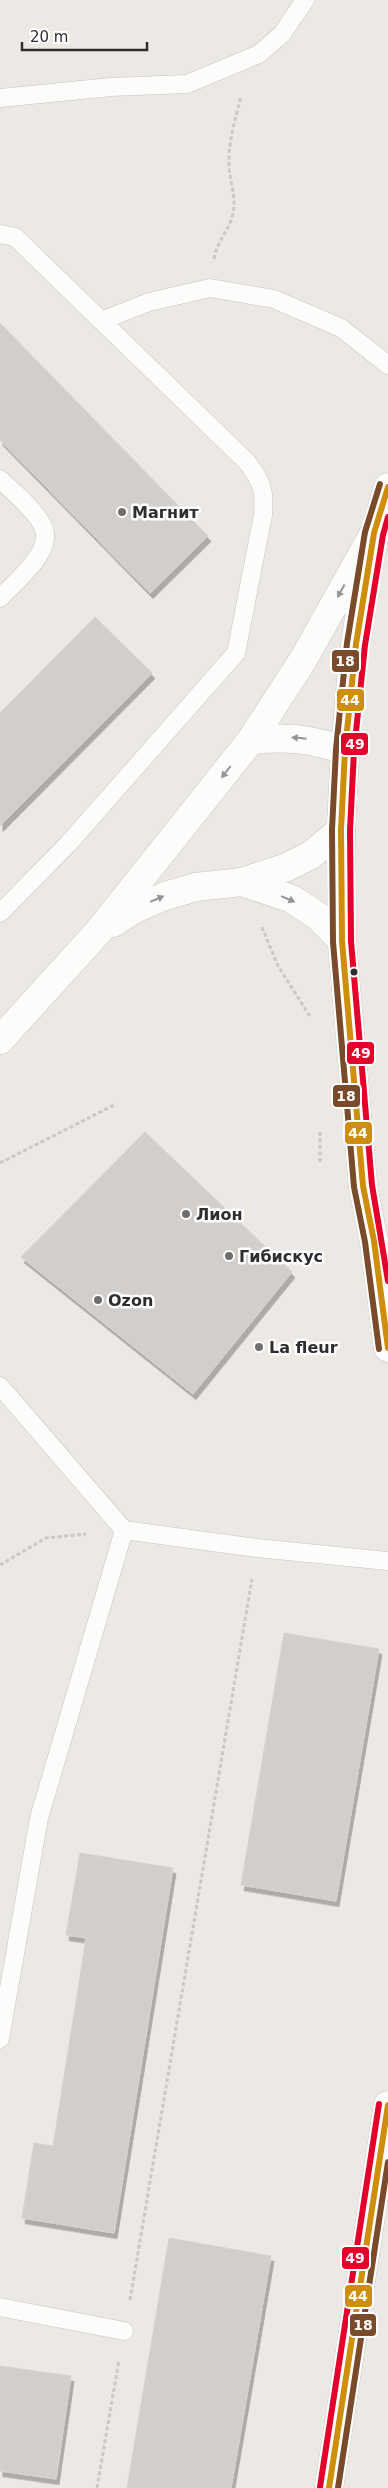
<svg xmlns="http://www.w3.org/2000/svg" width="388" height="2488" font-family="'DejaVu Sans',sans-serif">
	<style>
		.building { fill: #d1cecb; stroke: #d7d4d0; filter: url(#shadow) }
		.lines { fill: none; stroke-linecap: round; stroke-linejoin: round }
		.service-casing { stroke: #c5c4c5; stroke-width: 19 }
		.tertiary-casing { stroke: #c5c4c5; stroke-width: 29 }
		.secondary-casing { stroke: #c5c4c5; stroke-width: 29 }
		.path { stroke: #c9c9c8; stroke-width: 3; stroke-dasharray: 4 2.5; stroke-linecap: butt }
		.service { stroke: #fcfcfb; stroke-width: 18 }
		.tertiary { stroke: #fcfcfb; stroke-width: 28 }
		.secondary { stroke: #fcfcfb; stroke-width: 28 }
		.bus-1-casing { stroke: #fff; stroke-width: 10 }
		.bus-2-casing { stroke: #fff; stroke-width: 10 }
		.bus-3-casing { stroke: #fff; stroke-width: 10 }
		.bus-1 { stroke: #cf8e09; stroke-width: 6 }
		.bus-2 { stroke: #7a4b2a; stroke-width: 6 }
		.bus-3 { stroke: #e4002b; stroke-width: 6 }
		.oneway { fill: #959594 }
		.poi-dot { fill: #706f6e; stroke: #fff; stroke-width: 2 }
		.bus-dot { fill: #2e2e2e; stroke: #fff; stroke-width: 2 }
		.labels { text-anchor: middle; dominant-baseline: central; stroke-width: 5; stroke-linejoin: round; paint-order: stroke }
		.poi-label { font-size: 16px; font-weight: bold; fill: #2e2e2e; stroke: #fff; text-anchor: start }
		.line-badge { stroke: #fff; stroke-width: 2 }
		.badge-label { font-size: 14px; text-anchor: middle; font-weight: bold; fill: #fff }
	</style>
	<defs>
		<filter id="shadow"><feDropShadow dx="3" dy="5.5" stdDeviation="0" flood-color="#0004"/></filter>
	</defs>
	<rect width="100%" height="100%" fill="#ece8e4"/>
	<!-- building -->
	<path class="building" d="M0,323L208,536L150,593L0,440Z
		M95,617L152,673L0,826V713Z
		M145,1132L292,1272L193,1394L21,1257Z
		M284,1633L379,1649L336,1901L241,1885Z
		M80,1853L173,1868L114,2233L22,2218L34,2143L53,2146L86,1938L66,1935Z
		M169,2238L271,2256L231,2488H127Z
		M0,2366L71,2376L56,2479L0,2471Z"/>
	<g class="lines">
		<!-- service casing -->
		<g class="service-casing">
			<path id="service" d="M0,98L111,87L187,84L259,54L282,34L305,0
				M0,234L15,237L247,462C262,482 265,490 263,515L236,653L68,844L0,913
				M101,321L149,302L210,288L274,299L341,328L388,365
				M0,479C12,491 39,513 44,529C52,553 15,582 0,598
				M0,1386L124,1530L39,1818L0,2039
				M124,1530L257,1548L388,1561
				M0,2307L124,2331"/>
		</g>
		<!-- tertiary casing -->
		<g class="tertiary-casing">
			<path id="tertiary" d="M341,830L342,941L363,1186L374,1241L388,1348
				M242,882L292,899L319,917L342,941
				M329,2488L388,2105"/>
		</g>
		<!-- secondary casing -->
		<g class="secondary-casing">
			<path id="secondary" d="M251,740C290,736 308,739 345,750
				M113,923L135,909L165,896L196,887L242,882L287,867L311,855L341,830C346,715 354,597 388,487
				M0,1040L99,931L251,740L303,660L374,533"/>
		</g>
		<!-- path -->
		<path class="path" d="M214,259C216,243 228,232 232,217C238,198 229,182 229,164C228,141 236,118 241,96
			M262,927L278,966L311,1018
			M320,1132V1162
			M0,1163L116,1104
			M0,1565L46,1538L86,1534
			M130,2300L252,1579
			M97,2488L119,2360"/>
		<!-- service -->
		<use href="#service" class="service"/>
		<!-- tertiary -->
		<use href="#tertiary" class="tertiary"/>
		<!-- secondary -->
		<use href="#secondary" class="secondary"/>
		<!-- bus-1 casing -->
		<g class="bus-1-casing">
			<path id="bus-1" d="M388,487L374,533L356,644L345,750L341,830L342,941L363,1186L374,1241L388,1348
				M329,2488L388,2105"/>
		</g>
		<!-- bus-2 casing -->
		<g class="bus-2-casing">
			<path id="bus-2" d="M379,1349L365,1242L354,1187L333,942L332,830L336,749L347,643L365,532L380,484
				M338,2488L388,2162"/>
		</g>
		<!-- bus-3 casing -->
		<g class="bus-3-casing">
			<path id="bus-3" d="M388,517L383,535L365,645L354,751L350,830L351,941L372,1185L388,1281
				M320,2487L379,2104"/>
		</g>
		<!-- bus-1 -->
		<use href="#bus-1" class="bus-1"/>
		<!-- bus-2 -->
		<use href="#bus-2" class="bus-2"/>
		<!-- bus-3 -->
		<use href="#bus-3" class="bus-3"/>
	</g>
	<!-- one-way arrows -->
	<defs><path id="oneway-solid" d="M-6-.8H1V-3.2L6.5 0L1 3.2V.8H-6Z" transform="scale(1.25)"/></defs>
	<g class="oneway">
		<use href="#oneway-solid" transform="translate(341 591) rotate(119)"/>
		<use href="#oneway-solid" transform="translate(299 738) rotate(-174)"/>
		<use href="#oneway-solid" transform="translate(226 772) rotate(128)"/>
		<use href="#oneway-solid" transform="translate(157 899) rotate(-23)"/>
		<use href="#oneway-solid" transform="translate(288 899) rotate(23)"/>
	</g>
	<!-- markers -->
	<g class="poi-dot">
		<circle cx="122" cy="512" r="5"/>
		<circle cx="186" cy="1214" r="5"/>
		<circle cx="229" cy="1256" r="5"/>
		<circle cx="98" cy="1300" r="5"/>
		<circle cx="259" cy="1347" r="5"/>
	</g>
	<circle class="bus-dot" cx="354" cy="972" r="4.5"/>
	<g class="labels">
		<!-- poi labels -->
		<g class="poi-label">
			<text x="132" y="512">Магнит</text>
			<text x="196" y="1214">Лион</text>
			<text x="239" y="1256">Гибискус</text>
			<text x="108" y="1300">Ozon</text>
			<text x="269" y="1347">La fleur</text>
		</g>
	</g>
	<g class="line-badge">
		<rect x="331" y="649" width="29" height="24" rx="5" fill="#7a4b2a"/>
		<rect x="336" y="688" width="29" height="24" rx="5" fill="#cf8e09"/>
		<rect x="340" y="732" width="29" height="24" rx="5" fill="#e4002b"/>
		<rect x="346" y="1041" width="29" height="24" rx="5" fill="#e4002b"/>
		<rect x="332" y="1084" width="29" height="24" rx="5" fill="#7a4b2a"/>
		<rect x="344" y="1121" width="29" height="24" rx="5" fill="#cf8e09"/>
		<rect x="341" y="2246" width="29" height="24" rx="5" fill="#e4002b"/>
		<rect x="344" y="2284" width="29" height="24" rx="5" fill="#cf8e09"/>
		<rect x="349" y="2313" width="28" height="24" rx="5" fill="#7a4b2a"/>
	</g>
	<g class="badge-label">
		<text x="345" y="666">18</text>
		<text x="350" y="705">44</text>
		<text x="355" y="749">49</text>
		<text x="361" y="1058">49</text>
		<text x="346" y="1101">18</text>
		<text x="358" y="1138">44</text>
		<text x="355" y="2263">49</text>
		<text x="358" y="2301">44</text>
		<text x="363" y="2330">18</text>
	</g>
	<!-- scale -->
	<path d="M22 42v8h125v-8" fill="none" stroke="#2e2e2e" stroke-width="2.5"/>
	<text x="30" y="42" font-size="15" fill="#2e2e2e" stroke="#ffffff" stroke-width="4" paint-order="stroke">20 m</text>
</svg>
